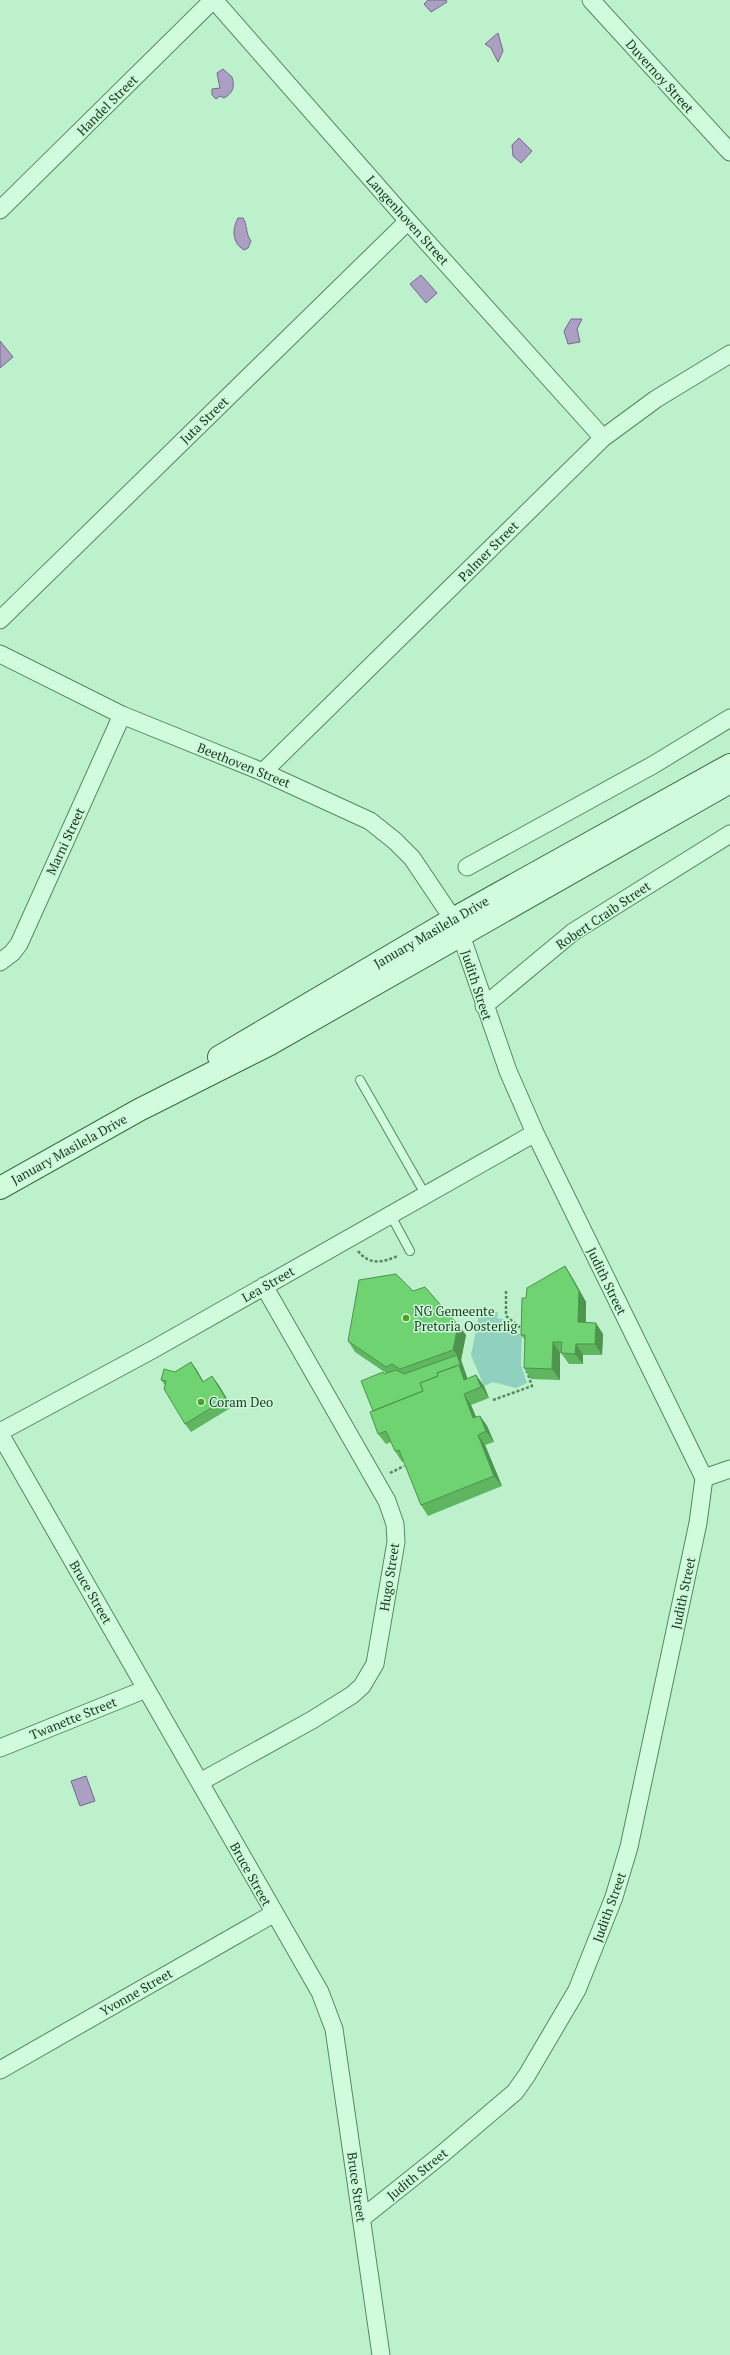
<svg xmlns="http://www.w3.org/2000/svg" width="730" height="2355" font-family="'PT Serif',serif">
	<style>
		.green { fill: #8fd0be }
		.water { fill: #aba0c2; stroke: #766790 }
		.lines { fill: none; stroke-linecap: round; stroke-linejoin: round }
		.service-casing { stroke: #548a5b; stroke-width: 10 }
		.minor-casing { stroke: #548a5b; stroke-width: 19 }
		.secondary-casing { stroke: #386c3d; stroke-width: 24 }
		.path { stroke: #548a5b; stroke-width: 2.5; stroke-dasharray: 3 2; stroke-linecap: butt }
		.service { stroke: #d0fcdd; stroke-width: 8 }
		.minor { stroke: #d0fcdd; stroke-width: 17 }
		.secondary { stroke: #d0fcdd; stroke-width: 22 }
		.wall { fill: #5fb560 }
		.shaded-wall { fill: #4d944e }
		.building { fill: #6ed370; stroke: #4d944e }
		.poi-dot { fill: #529f1f; stroke: #ccf8da; stroke-width: 1.5 }
		.labels { text-anchor: middle; dominant-baseline: central; stroke-width: 3; stroke-linejoin: round; paint-order: stroke }
		.street-label { font-size: 13px; fill: #1a381d; stroke: #ccf8da }
		.poi-label { font-size: 13px; fill: #1a381d; stroke: #ccf8da; text-anchor: start }
	</style>
	<rect width="100%" height="100%" fill="#bcf1cc"/>
	<!-- green -->
	<path class="green" d="M480,1310L498,1312L497,1318L503,1319L514,1333L522,1334L521,1365L527,1383L516,1388L493,1382L484,1386L471,1355Z"/>
	<!-- water -->
	<path class="water" d="M428,0H446L447,2L431,12L424,4Z
		M498,33L503,51L498,62L491,48L485,44Z
		M223,69L232,77C235,87 233,93 224,98L220,96L216,99L212,95V89L220,88L217,73Z
		M519,138L532,151L521,163L513,156L512,145Z
		M238,218H243C248,226 245,233 251,241L248,248L244,250C232,243 232,229 238,218Z
		M421,275L437,293L426,303L410,284Z
		M571,319H582L577,329L580,342L568,344L564,331Z
		M0,341L13,357L0,368Z
		M86,1776L95,1801L80,1806L71,1781Z"/>
	<g class="lines">
		<!-- service casing -->
		<g class="service-casing">
			<path id="service" d="M360,1080L425,1194
				M390,1214L410,1251"/>
		</g>
		<!-- minor casing -->
		<g class="minor-casing">
			<path id="minor" d="M214,0L408,221L603,438
				M591,0L730,152
				M0,210L213,0
				M0,620L408,221
				M0,654L122,715L263,772L370,821L395,841L412,858L453,919L461,935L508,1071L535,1133L704,1478L698,1523L629,1847L614,1897L577,1990L527,2075L515,2092L441,2155L362,2218
				M263,772L603,438L656,399L730,354
				M467,867L653,765L730,718
				M0,962L12,953L19,944L122,715
				M484,1006L573,932L730,834
				M0,1432L152,1350L535,1133
				M0,1434L320,1992L334,2029L381,2355
				M704,1478L730,1469
				M0,1748L146,1689
				M200,1782L312,1720L352,1695L362,1686L375,1664L396,1542L395,1524L387,1501L264,1286
				M0,2070L273,1914"/>
		</g>
		<!-- secondary casing -->
		<g class="secondary-casing">
			<path id="secondary" d="M219,1057L453,919L730,765
				M0,1188L139,1110L268,1045L730,782"/>
		</g>
		<!-- path -->
		<path class="path" d="M358,1251C370,1266 383,1262 398,1256
			M506,1291V1316L523,1330
			M493,1400L532,1386L526,1369
			M390,1473L404,1466"/>
		<!-- service -->
		<use href="#service" class="service"/>
		<!-- minor -->
		<use href="#minor" class="minor"/>
		<!-- secondary -->
		<use href="#secondary" class="secondary"/>
	</g>
	<!-- wall -->
	<path class="wall" d="M565,1266L572,1277L586,1302V1323L603,1334L602,1355H583V1364H569L561,1353H560V1380L531,1379L524,1368L525,1340L521,1335L526,1298Z
		M413,1291L458,1325L466,1335L461,1360L467,1379L476,1375L484,1386L489,1398L471,1405L476,1417L480,1416L487,1426L494,1442L485,1445L502,1486L428,1516L421,1505L404,1461L402,1462L395,1451L391,1442L386,1444L378,1434L373,1411L384,1374L386,1373L355,1352L348,1341Z
		M191,1362L203,1381L218,1384L232,1407L191,1432L185,1424L165,1385L161,1380Z"/>
	<!-- shaded-wall -->
	<path class="shaded-wall" d="M565,1266L572,1277L586,1302L585,1333L578,1322Z
		M596,1323L603,1334L602,1355L595,1344Z
		M458,1325L466,1335L461,1360L472,1391L464,1380L459,1365L457,1355L453,1350Z
		M553,1342L560,1353V1380L552,1369Z
		M576,1344L583,1355V1364L575,1354Z
		M191,1362L197,1370L208,1390L203,1382Z
		M476,1375L484,1386L489,1398L481,1387Z
		M212,1376L218,1384L232,1407L226,1399Z
		M464,1394L471,1405L481,1429L473,1418Z
		M480,1416L487,1426L494,1442L486,1431Z
		M478,1435L485,1445L502,1486L494,1476Z"/>
	<!-- building -->
	<path class="building" d="M565,1266L579,1291L578,1322L596,1323L595,1344H576L575,1354L561,1353L562,1342H553L552,1369L524,1368L525,1335H521L522,1298H526L527,1288Z
		M396,1274L413,1291L425,1287L458,1325L453,1350L400,1369L392,1364L386,1367L348,1341L359,1280Z
		M457,1355L462,1370L459,1365L437,1373L438,1376L420,1383L423,1391L373,1411L361,1381L383,1372L384,1374L396,1370L404,1374Z
		M191,1362L203,1382L212,1376L226,1399L185,1424L164,1389L166,1381L161,1380L164,1369L175,1372Z
		M459,1365L464,1380L476,1375L481,1387L464,1394L473,1418L480,1416L486,1431L478,1435L494,1476L421,1505L399,1450L395,1451L386,1431L378,1434L370,1412L423,1391L420,1383L438,1376L437,1373Z"/>
	<!-- markers -->
	<g class="poi-dot">
		<circle cx="406" cy="1318" r="4"/>
		<circle cx="201" cy="1402" r="4"/>
	</g>
	<g class="labels">
		<!-- street labels -->
		<g class="street-label">
			<text transform="translate(660 76) rotate(48)">Duvernoy Street</text>
			<text transform="translate(107 105) rotate(-45)">Handel Street</text>
			<text transform="translate(408 220) rotate(48)">Langenhoven Street</text>
			<text transform="translate(204 420) rotate(-44)">Juta Street</text>
			<text transform="translate(488 551) rotate(-45)">Palmer Street</text>
			<text transform="translate(244 765) rotate(22)">Beethoven Street</text>
			<text transform="translate(65 841) rotate(-65)">Marni Street</text>
			<text transform="translate(603 915) rotate(-34)">Robert Craib Street</text>
			<text transform="translate(431 932) rotate(-30)">January Masilela Drive</text>
			<text transform="translate(477 985) rotate(72)">Judith Street</text>
			<text transform="translate(69 1149) rotate(-29)">January Masilela Drive</text>
			<text transform="translate(607 1281) rotate(64)">Judith Street</text>
			<text transform="translate(268 1284) rotate(-30)">Lea Street</text>
			<text transform="translate(389 1577) rotate(-81)">Hugo Street</text>
			<text transform="translate(91 1592) rotate(60)">Bruce Street</text>
			<text transform="translate(683 1593) rotate(-78)">Judith Street</text>
			<text transform="translate(73 1718) rotate(-22)">Twanette Street</text>
			<text transform="translate(251 1874) rotate(61)">Bruce Street</text>
			<text transform="translate(609 1907) rotate(-70)">Judith Street</text>
			<text transform="translate(136 1992) rotate(-30)">Yvonne Street</text>
			<text transform="translate(417 2174) rotate(-39)">Judith Street</text>
			<text transform="translate(357 2187) rotate(82)">Bruce Street</text>
		</g>
		<!-- poi labels -->
		<g class="poi-label">
			<text x="414" y="1311">NG Gemeente<tspan x="414" dy="15">Pretoria Oosterlig</tspan></text>
			<text x="209" y="1402">Coram Deo</text>
		</g>
	</g>
</svg>
